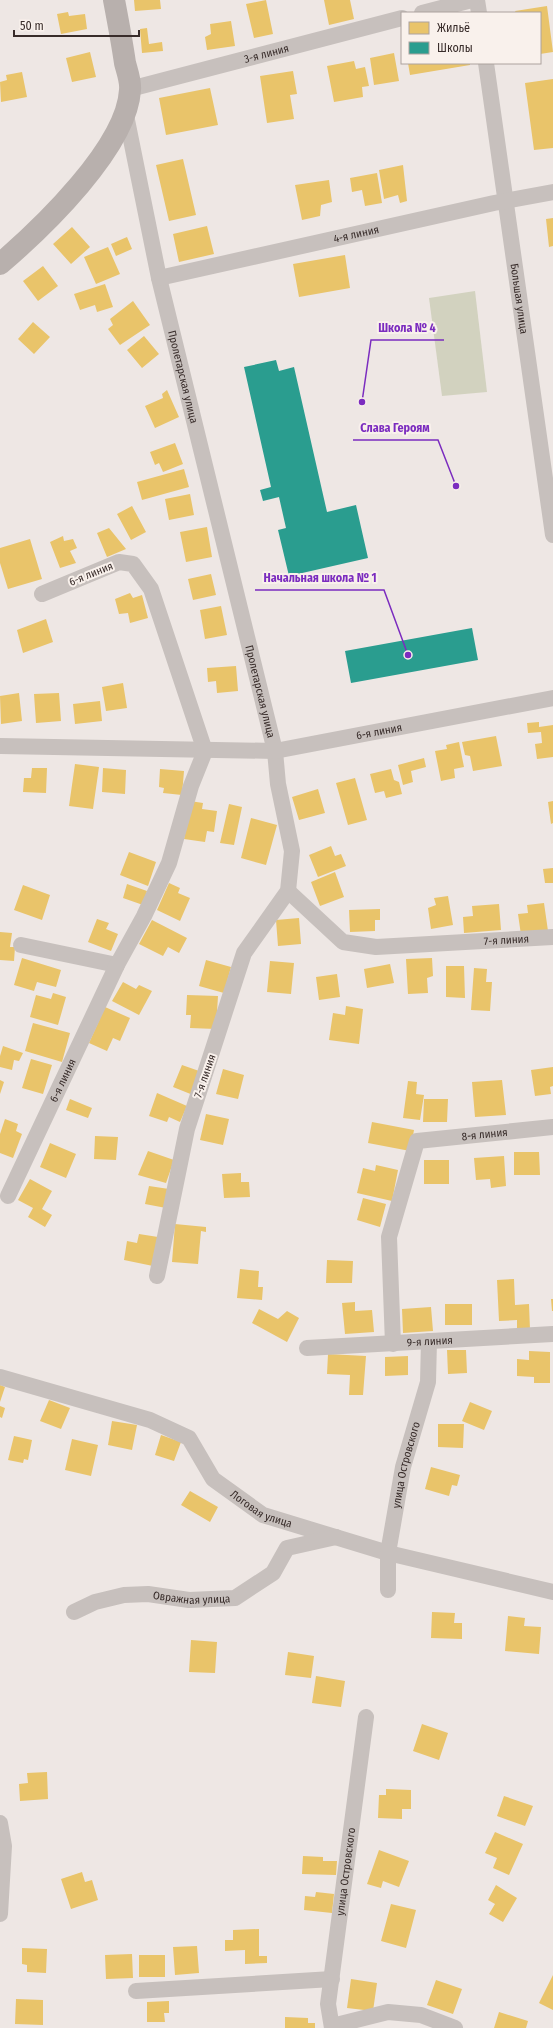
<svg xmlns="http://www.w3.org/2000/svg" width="553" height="2028" font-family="'Fira Sans Condensed',sans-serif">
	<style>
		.green { fill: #d2d2bf }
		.homes { fill: #e9c46a }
		.schools { fill: #2a9d8f }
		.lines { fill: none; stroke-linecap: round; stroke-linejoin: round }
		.minor { stroke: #c7c0bd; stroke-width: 16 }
		.secondary { stroke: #b8b0ad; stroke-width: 22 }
		.labels { text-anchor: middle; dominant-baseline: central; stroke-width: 4; stroke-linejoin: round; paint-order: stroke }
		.street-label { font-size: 11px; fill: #382c2a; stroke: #f9f1ec }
		.leader { fill: none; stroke: #7b2cbf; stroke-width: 1.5 }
		.callout-dot { fill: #7b2cbf; stroke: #f9f1ec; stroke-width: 1.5 }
		.callout-label { font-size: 12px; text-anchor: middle; font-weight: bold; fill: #7b2cbf; stroke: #f9f1ec; stroke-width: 4; stroke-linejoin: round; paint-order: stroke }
	</style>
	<rect width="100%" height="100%" fill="#eee7e4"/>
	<!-- green -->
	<path class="green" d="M475,291L487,392L442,396L429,298Z"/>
	<!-- homes -->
	<path class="homes" d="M134,0H160L161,9L135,11Z
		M266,0L273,34L254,38L246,4Z
		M324,0H350L354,19L329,25Z
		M547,6L553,52L540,54V13H516L515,11Z
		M68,12L69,16L85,14L87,29L61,34L57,14Z
		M231,21L235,46L207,50L205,37L211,34L210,24Z
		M147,28L149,44L162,42L163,51L142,53L140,29Z
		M90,52L96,77L72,82L66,58Z
		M394,53L399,81L374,85L370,58Z
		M354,61L356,69L365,67L369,86L362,87L363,97L334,102L327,66Z
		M408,63H470V65L410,75Z
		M293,71L297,94L290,95L294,119L267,123L260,76Z
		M22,72L27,97L1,102L0,82L7,80L6,75Z
		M553,79V148L534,150L525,83Z
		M210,88L218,125L166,135L159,98Z
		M183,159L196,215L169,221L156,165Z
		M403,165L407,201L400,203L398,195L384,199L379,170Z
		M377,173L382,203L365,206L362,190L352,192L350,178Z
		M329,180L332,202L321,205L320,216L302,220L295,185Z
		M553,218V246L549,247L546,219Z
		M207,226L214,254L179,262L173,234Z
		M72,227L90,247L71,264L53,244Z
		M127,237L132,249L116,256L111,244Z
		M108,247L120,274L96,284L84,257Z
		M345,255L350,288L299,297L293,264Z
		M43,266L58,286L38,301L23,281Z
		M105,284L113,307L97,312L95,305L80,310L74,294Z
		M133,301L150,325L120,345L108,329L113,325L110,319Z
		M33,322L50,337L34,354L18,339Z
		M144,336L159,354L142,368L127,350Z
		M167,390L179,417L155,428L145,406L163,398L162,394Z
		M175,443L183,464L163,472L159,463L155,465L150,452Z
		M184,469L189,487L142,500L137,482Z
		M190,494L194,515L169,520L165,499Z
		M132,506L146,532L131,540L117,514Z
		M207,527L212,557L186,562L180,532Z
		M109,528L126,549L107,557L97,533Z
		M63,536L64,541L73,539L77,548L70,551L76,563L60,568L50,542Z
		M30,539L42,579L8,589L0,563V548Z
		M211,574L216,595L193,600L188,579Z
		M130,593L133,598L142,595L148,618L130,623L128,613L119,614L115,599Z
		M221,606L227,635L205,639L200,610Z
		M46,619L53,642L23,653L17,630Z
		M236,666L238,691L217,693L216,681L208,682L207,668Z
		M123,683L127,708L106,711L102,687Z
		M19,693L22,721L1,724L0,696Z
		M59,693L61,721L36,723L34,694Z
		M100,701L102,721L75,724L73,704Z
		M539,722V727L553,725V757L537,759L535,744L542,743L541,732L528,733L527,723Z
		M496,736L502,766L473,771L470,756L465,755L462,742Z
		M459,742L464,767L454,769L455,778L441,781L435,751L447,749L446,745Z
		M424,758L426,767L411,771L413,782L403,785L398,765Z
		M75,764L99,767L93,809L69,806Z
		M32,768H47L46,793L23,792L24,778H31Z
		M103,768L126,770L125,794L102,792Z
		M160,769L184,771L182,795L163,793L164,788L159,787Z
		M391,769L394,780L399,782L402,794L386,798L384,791L375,793L370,774Z
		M355,778L367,820L348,825L336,783Z
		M318,789L325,813L299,820L292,797Z
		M190,801L203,803L202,809L217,811L214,832L207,831L205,842L184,839Z
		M553,801V823L551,824L548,802Z
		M229,804L242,807L234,845L220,843Z
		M251,818L277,825L266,865L241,858Z
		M331,846L335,856L341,854L346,866L318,877L309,855Z
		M129,852L156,862L148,886L120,875Z
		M553,868V883H545L543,869Z
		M335,872L344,897L320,906L311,882Z
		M169,883L180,888L178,893L190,898L180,921L157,910Z
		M127,884L147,891L143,905L123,898Z
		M23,885L50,895L42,920L14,910Z
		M448,896L453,925L431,929L428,908L436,905L434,898Z
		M544,903L548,931L521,935L518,914L528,913L527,905Z
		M499,904L501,930L464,933L463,917L473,916L472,906Z
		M380,909V920H375V931L350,932L349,910Z
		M299,918L301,944L278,946L276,920Z
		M97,919L109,923L106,929L118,934L111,951L88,942Z
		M152,920L187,938L179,953L168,947L163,956L139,944Z
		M0,932L12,933L10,947H15L14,961L0,960Z
		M22,958L61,970L56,987L37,982L34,991L14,985Z
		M432,958L433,976L427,978L428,993L408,994L406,959Z
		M206,960L231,967L224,993L199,986Z
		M270,961L294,963L291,994L267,992Z
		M390,964L394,983L367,988L364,969Z
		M446,966H464L465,998L446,997Z
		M474,968L487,969L486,982H492L490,1011L471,1010Z
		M337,974L340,997L319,1000L316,977Z
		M123,982L136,989L139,985L152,991L139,1015L112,1001Z
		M53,993L66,997L58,1025L30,1017L36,995L51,999Z
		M187,995L218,996L216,1029L190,1028L191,1015H186Z
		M346,1006L363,1009L359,1044L329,1040L333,1013L345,1015Z
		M105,1007L130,1018L120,1041L113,1038L107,1051L89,1043Z
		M33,1023L70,1033L62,1062L25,1051Z
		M3,1046L23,1053L19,1061L14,1060L12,1070L0,1067V1056Z
		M31,1059L52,1065L43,1094L22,1088Z
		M182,1065L202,1072L193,1095L173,1087Z
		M553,1067V1086L550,1087L551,1094L535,1096L531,1070Z
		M223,1069L244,1075L238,1099L216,1094Z
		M0,1080L4,1082L0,1094Z
		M502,1080L506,1115L475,1117L472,1082Z
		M408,1081L417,1082L416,1094L424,1095L420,1120L403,1118Z
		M157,1093L187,1106L180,1122L169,1117L167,1122L149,1116Z
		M70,1099L92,1108L88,1118L66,1110Z
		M424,1099H448L447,1122H423Z
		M206,1114L229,1119L223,1145L200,1140Z
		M5,1119L18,1124L16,1131L22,1134L13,1158L0,1153V1134Z
		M372,1122L414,1130L410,1151L368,1143Z
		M95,1136L118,1137L116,1160L94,1159Z
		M50,1143L76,1154L66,1178L40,1167Z
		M148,1151L174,1160L166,1183L138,1175Z
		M514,1152H539L540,1175H514Z
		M504,1156L506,1186L491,1188L490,1179L476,1180L474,1158Z
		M424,1160H449V1184H424Z
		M376,1165L398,1170L392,1201L357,1193L363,1168L375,1171Z
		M241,1173V1182H249L250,1197L224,1198L222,1174Z
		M30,1179L52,1191L42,1209L52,1215L45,1227L28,1217L33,1208L18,1200Z
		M149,1186L169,1189L166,1208L145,1204Z
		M363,1198L386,1204L380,1227L357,1220Z
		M175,1224L206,1227V1232L201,1231L198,1264L172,1262Z
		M139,1234L158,1237L153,1266L124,1260L127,1241L137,1243Z
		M327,1260L353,1261L352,1283H326Z
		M240,1269L259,1271L258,1287H263L262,1300L237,1298Z
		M514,1279L515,1305L529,1304L530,1330L517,1331V1320L499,1321L497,1280Z
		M551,1299H553V1311H552Z
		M355,1302V1311L372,1310L374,1332L345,1334L342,1303Z
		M445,1304H472V1325H445Z
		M431,1307L433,1331L403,1333L402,1309Z
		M259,1309L278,1319L287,1311L299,1318L287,1342L252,1323Z
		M447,1350H466L467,1373L448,1374Z
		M529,1351L550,1352V1383H534V1377L517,1376V1359L529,1360Z
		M328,1354L366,1356L363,1395H349L350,1375L327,1374Z
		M408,1356V1375L385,1376V1357Z
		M0,1385L5,1387L0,1402Z
		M49,1400L70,1408L61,1429L40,1421Z
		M470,1402L492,1411L484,1430L462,1421Z
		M0,1406L5,1408L2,1418L0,1417Z
		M112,1421L137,1425L132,1450L108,1445Z
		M438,1424H464L463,1448L438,1447Z
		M161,1435L181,1442L174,1461L155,1455Z
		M14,1436L32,1440L28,1460L24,1459L23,1463L8,1460Z
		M72,1439L98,1445L91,1476L65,1470Z
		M431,1467L460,1475L457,1486L452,1485L449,1496L425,1489Z
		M190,1491L218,1507L210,1522L181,1505Z
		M432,1612L455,1613L454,1623H462V1639L431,1638Z
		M508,1616L525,1618L524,1626L541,1627L539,1654L505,1651Z
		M191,1640L217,1642L215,1673L189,1672Z
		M288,1652L314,1656L311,1678L285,1675Z
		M316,1676L345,1681L341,1707L312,1703Z
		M422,1724L448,1733L439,1760L413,1751Z
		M47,1772L48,1799L20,1801L19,1784L28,1783L27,1773Z
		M386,1789L411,1790V1809H402V1819L378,1818L379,1795H386Z
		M504,1796L533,1806L525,1826L497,1816Z
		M495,1832L523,1844L509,1875L493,1868L497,1858L485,1853Z
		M379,1850L409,1861L399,1887L383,1881L381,1888L367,1884Z
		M303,1856L323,1857V1861H337L336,1875L302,1874Z
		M82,1872L85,1882L92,1880L98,1900L71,1909L61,1879Z
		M496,1885L517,1898L503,1922L489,1914L495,1904L488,1900Z
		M316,1892L334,1894L332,1913L304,1910L305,1896L315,1897Z
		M391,1904L416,1910L406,1948L381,1941Z
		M259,1929V1956H267V1963L245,1964V1950L225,1951V1940H233V1930Z
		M197,1946L199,1973L175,1975L173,1947Z
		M22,1948L47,1949L46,1973L27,1972V1965L22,1964Z
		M132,1954L133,1978L106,1979L105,1955Z
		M139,1955H165V1977H139Z
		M553,1975V2010L539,2003Z
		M351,1979L377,1983L373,2011L347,2008Z
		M436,1980L462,1989L453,2014L427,2005Z
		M16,1999L43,2000V2025L15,2024Z
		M169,2001V2013H164L165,2022H147V2002Z
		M499,2012L528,2021L526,2028H494Z
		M285,2017L308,2018V2023H315V2028H285Z"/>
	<!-- schools -->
	<path class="schools" d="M276,360L279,371L294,367L327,512L356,505L368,558L289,576L278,530L286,528L279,497L263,501L260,490L271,487L244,367Z
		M472,628L478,660L351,683L345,651Z"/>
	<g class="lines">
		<!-- minor -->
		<g class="minor">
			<path d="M477,0L479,13"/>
			<path d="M422,13L472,0"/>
			<path id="s1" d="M486,63L553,535"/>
			<path id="s2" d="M130,89L402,18"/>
			<path id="s3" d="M126,115L159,278L275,751L278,784L292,851L288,891L244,953L187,1129L157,1276"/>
			<path id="s4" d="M159,278L494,203L553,192"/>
			<path id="s5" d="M0,746L275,751L553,698"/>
			<path id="s6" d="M288,891L343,942L376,947L553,937"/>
			<path d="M21,945L117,965"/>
			<path id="s7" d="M8,1196L117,965L144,916L169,863L191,786L205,751L151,589L133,564L119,562L42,594"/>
			<path id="s8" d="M393,1344L389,1237L417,1141L553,1127"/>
			<path id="s9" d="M307,1348L553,1334"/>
			<path id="s10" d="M0,1377L150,1420L189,1438L213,1479L263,1515L388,1553L553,1592"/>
			<path id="s11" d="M388,1590V1553L403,1467L428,1382L429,1341"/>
			<path id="s12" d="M74,1612L95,1602L124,1595L148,1594L189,1600L235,1598L273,1573L287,1548L336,1537"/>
			<path d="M0,1823L4,1846L0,1914"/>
			<path d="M136,1991L332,1979"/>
			<path d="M332,2026L388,2012L421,2015L455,2028"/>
			<path id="s13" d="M332,2028L328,2004L366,1717"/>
		</g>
		<!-- secondary -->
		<path class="secondary" d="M0,264C42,228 127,147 130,90C131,81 127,71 125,63C122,42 118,21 114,0"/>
	</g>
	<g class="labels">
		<!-- street labels -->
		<g class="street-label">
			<text stroke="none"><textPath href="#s2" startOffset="141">3-я линия</textPath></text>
			<text stroke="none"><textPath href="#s4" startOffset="202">4-я линия</textPath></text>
			<text stroke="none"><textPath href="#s1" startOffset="238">Большая улица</textPath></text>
			<text stroke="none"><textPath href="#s3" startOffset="268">Пролетарская улица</textPath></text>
			<text transform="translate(91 574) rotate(-22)">6-я линия</text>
			<text stroke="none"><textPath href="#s3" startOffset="592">Пролетарская улица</textPath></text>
			<text stroke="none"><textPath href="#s5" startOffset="381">6-я линия</textPath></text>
			<text stroke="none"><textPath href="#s6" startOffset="239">7-я линия</textPath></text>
			<text transform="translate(205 1076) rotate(-71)">7-я линия</text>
			<text stroke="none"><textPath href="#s7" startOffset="128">6-я линия</textPath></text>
			<text stroke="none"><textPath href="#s8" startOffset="275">8-я линия</textPath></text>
			<text stroke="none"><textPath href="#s9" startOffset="123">9-я линия</textPath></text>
			<text stroke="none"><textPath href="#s11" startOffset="127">улица Островского</textPath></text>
			<text stroke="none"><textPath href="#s10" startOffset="304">Логовая улица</textPath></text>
			<text stroke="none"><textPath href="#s12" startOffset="121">Овражная улица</textPath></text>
			<text stroke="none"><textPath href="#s13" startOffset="158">улица Островского</textPath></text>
		</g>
	</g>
	<!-- callouts -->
	<path class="leader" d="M362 402L371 340H444M456 486L438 440H353M408 655L384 590H255"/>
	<g class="callout-dot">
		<circle cx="362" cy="402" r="4"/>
		<circle cx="456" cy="486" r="4"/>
		<circle cx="408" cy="655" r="4"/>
	</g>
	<g class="callout-label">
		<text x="407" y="332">Школа № 4</text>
		<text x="395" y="432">Слава Героям</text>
		<text x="320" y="582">Начальная школа № 1</text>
	</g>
	<!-- legend -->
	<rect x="401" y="12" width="140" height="52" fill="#f9f1ec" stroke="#aca29e"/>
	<rect x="409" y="22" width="20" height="12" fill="#e9c46a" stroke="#aca29e"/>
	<text x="437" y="32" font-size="12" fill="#382c2a">Жильё</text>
	<rect x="409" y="42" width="20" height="12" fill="#2a9d8f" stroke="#aca29e"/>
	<text x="437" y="52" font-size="12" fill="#382c2a">Школы</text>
	<!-- scale -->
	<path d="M14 30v6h125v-6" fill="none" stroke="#382c2a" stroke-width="2"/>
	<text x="20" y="30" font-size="12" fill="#382c2a" stroke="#f9f1ec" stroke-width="3" paint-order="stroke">50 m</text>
</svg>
